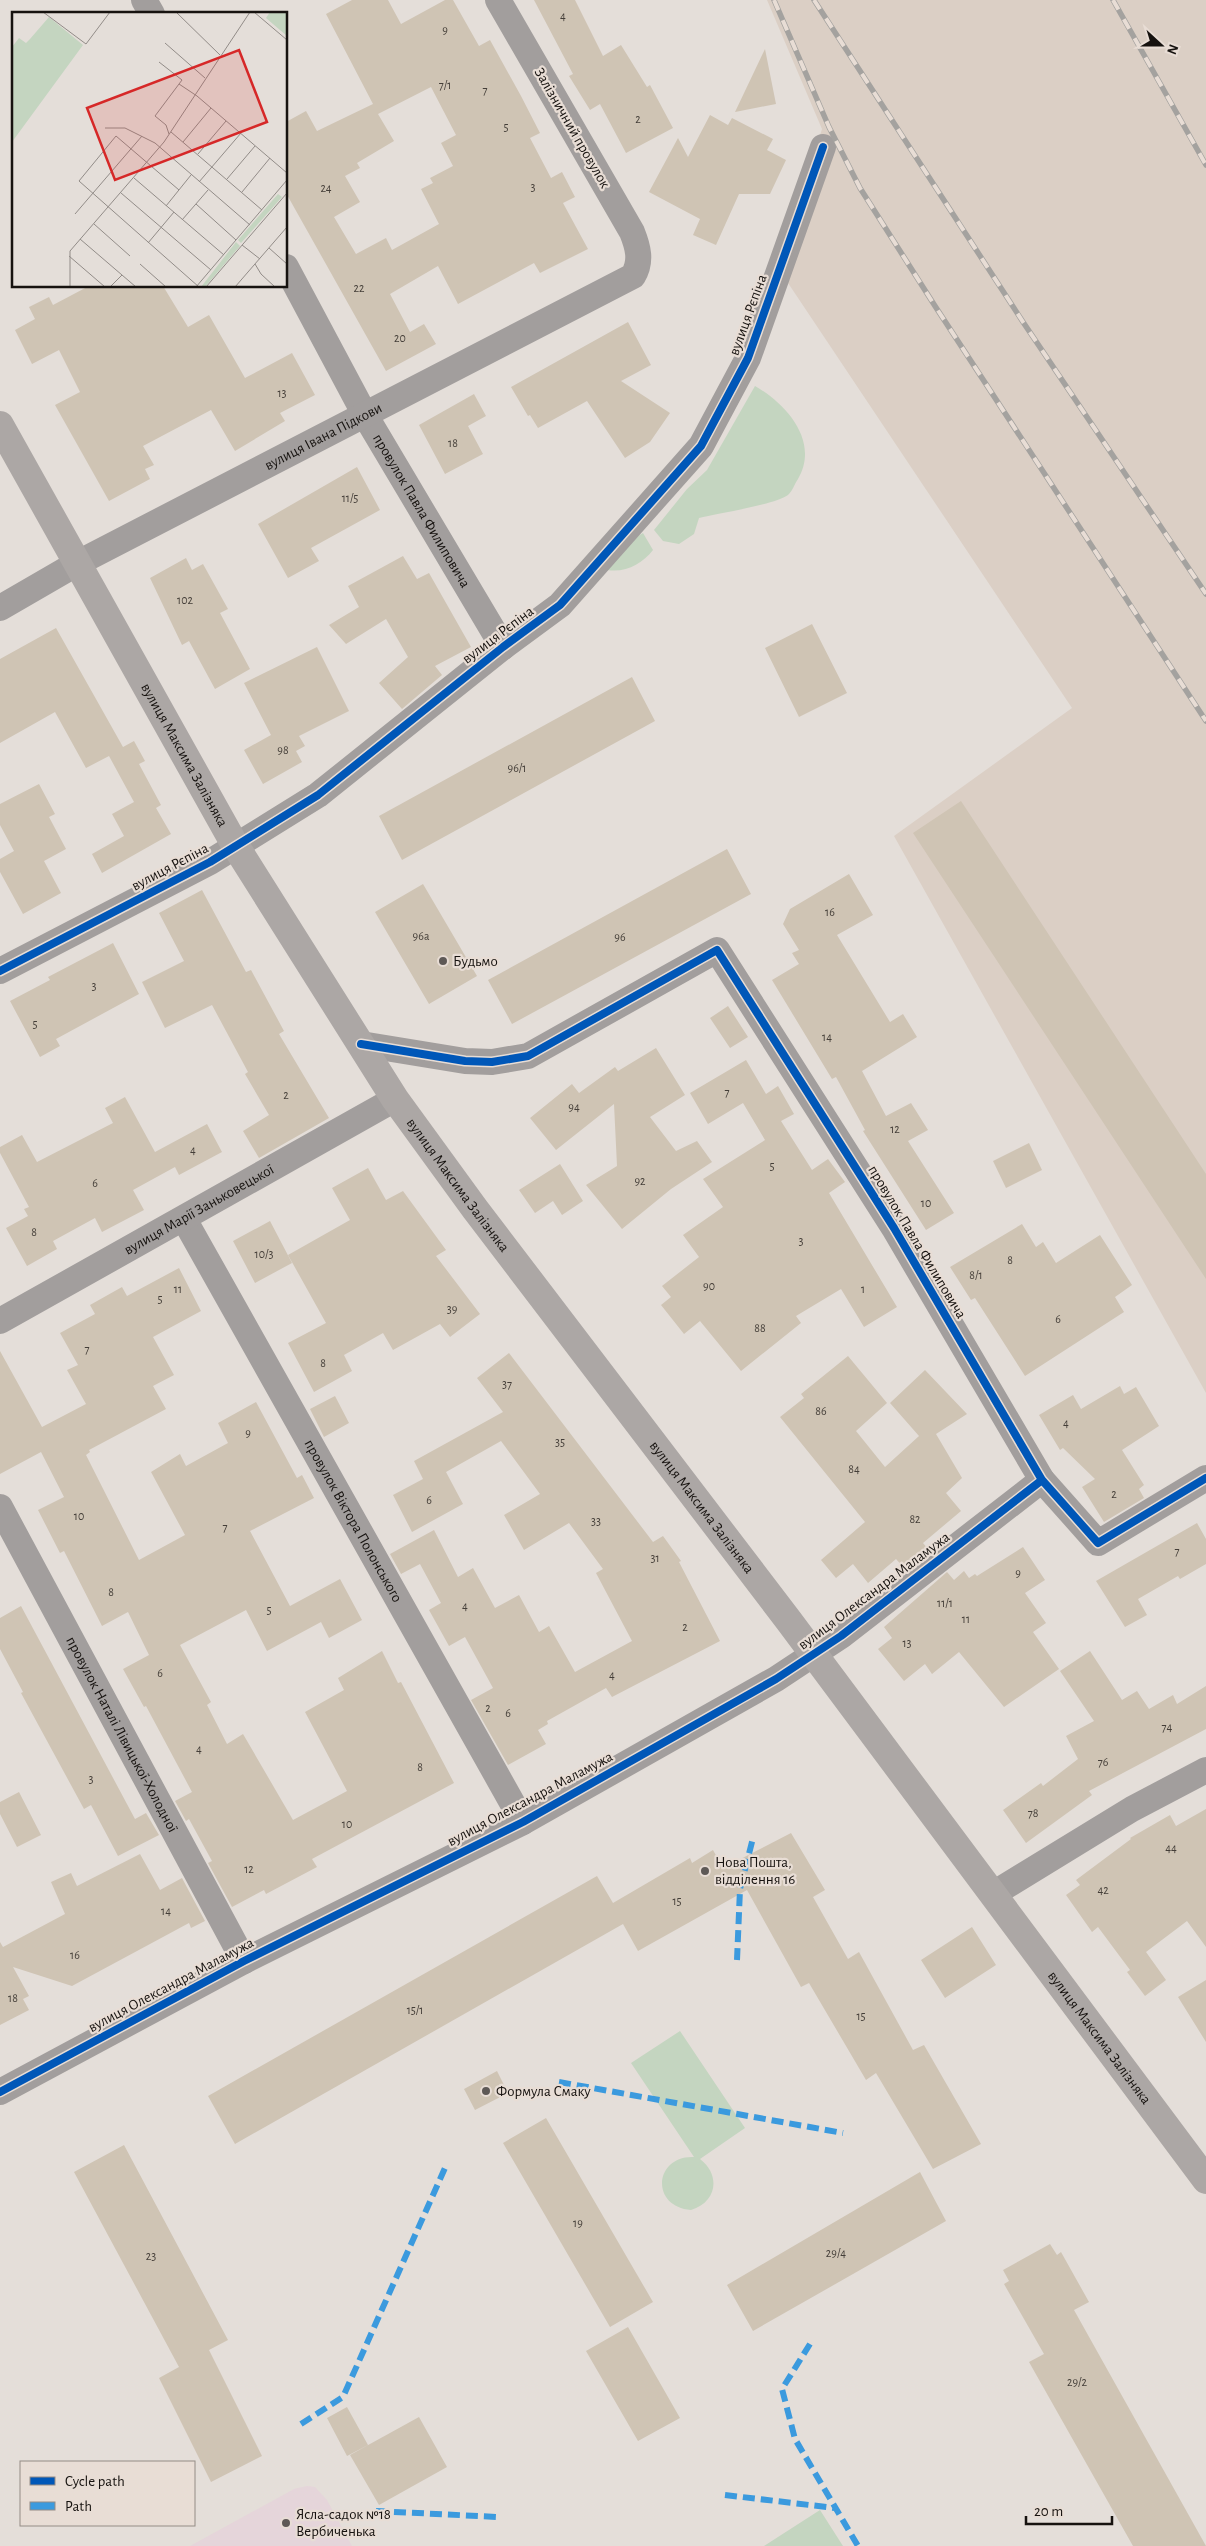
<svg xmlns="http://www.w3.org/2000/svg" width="1206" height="2546" font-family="'Alegreya Sans',sans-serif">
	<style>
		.built { fill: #dbcfc5 }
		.education { fill: #e5d5da }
		.green { fill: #c4d5c0 }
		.building { fill: #cfc4b4; fill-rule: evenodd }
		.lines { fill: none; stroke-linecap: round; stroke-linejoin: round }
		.minor { stroke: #a29e9d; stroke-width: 26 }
		.secondary { stroke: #aca7a5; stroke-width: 28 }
		.rail-casing { stroke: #a4a29f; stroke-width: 5.5 }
		.rail { stroke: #e8ddd5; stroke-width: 4; stroke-dasharray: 11; stroke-linecap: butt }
		.quiet { stroke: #3b9ade; stroke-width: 6; stroke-dasharray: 12 6; stroke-linecap: butt }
		.cycleway-casing { stroke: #e8ddd5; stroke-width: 11 }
		.cycleway { stroke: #0057b8; stroke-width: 8 }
		.poi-dot { fill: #5e5956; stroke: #e8ddd5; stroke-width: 2 }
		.labels { text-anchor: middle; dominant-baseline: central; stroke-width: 4.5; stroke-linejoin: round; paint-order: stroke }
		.number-label { font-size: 12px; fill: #443e38 }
		.street-label { font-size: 15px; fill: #16120f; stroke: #e8ddd5 }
		.poi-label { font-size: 15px; fill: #16120f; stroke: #e8ddd5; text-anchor: start }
		.inset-road { fill: none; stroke: #928c88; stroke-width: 1 }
		.view { fill: #d62828; fill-opacity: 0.15; stroke: #d62828; stroke-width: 2.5 }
		.inset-edge { fill: none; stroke: #16120f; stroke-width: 2.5 }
	</style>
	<rect width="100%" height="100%" fill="#e4ded9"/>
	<!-- built -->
	<path class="built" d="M767,0H1206V1393L894,836L1072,708L778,268L822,129Z"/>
	<!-- education -->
	<path class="education" d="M307,2486L315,2487L327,2500L352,2546H190L294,2489Z"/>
	<!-- green -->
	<path class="green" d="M755,386C786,404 820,441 798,479C795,483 792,492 788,495C774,505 719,513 699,518L694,534L679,544L663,541L654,530L687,489L707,470Z
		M643,533L653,550C642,564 626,573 607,570L628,542Z
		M680,2031L745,2128L700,2159C721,2175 717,2202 691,2210C649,2206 655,2155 694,2157L631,2063Z
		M820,2510L843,2546H764Z"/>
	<!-- building -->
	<path class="building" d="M352,0H388L401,24L445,0H453L479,46L490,40L521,96L540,133L530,138L551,178L562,172L575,197L563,203L588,249L540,273L534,263L458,304L438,266L390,294L410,332L424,324L436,344L386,371L286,193V122L306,111L317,131L373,104L326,14ZM431,87L456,135L441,143L453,166L430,178L433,183L421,189L439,224L392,250L386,238L356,254L334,217L360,202L345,176L360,168L357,163L394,141L378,114Z
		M534,0H575L603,56L621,45L647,87L650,85L673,128L626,153L600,104L590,110L569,76L573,74Z
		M765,49L776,104L735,112Z
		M710,115L728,125L732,118L773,139L767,150L786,160L770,194H739L716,245L693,235L700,219L649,192L678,138L688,157Z
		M89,286H163L188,327L209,315L245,378L292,353L315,395L280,413L285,421L235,451L211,410L143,446L154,465L145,469L150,479L109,501L55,405L80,392L59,350L32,364L15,330L35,319L29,307L49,297L53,305Z
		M628,322L651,365L621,381L670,413L650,442L625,458L587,401L538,428L530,415L528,416L511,387Z
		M474,394L486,416L468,426L483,454L445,474L419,425Z
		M357,467L380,510L311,548L319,561L288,578L258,524Z
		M403,556L417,579L429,573L471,647L435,666L442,675L402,709L379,683L408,657L386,619L346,644L329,625L359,607L348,586Z
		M186,558L192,570L203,564L228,609L220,613L250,669L215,689L189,641L182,645L150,578Z
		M812,624L847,693L799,717L765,648Z
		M56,628L123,747L134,741L145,761L139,764L161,805L156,808L171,834L102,873L92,854L124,836L112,814L134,802L109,756L86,768L55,712L0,743V659Z
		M317,647L349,711L299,736L305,746L296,751L302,762L263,784L244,750L271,735L244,683Z
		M632,677L655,721L402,860L379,816Z
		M39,784L55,814L49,817L66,849L44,861L61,893L23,914L0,872V859L14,851L0,825V804Z
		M961,801L1206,1174V1279L913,833Z
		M727,849L751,894L512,1024L488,980Z
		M849,874L873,915L837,935L890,1022L903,1014L917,1037L862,1071L886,1116L911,1103L928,1130L908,1141L954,1213L926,1230L863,1131L865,1130L836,1077L832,1079L772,980L799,964L792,953L799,950L783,924L790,909Z
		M423,884L477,976L429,1004L375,912Z
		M202,890L246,972L251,970L284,1031L279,1034L329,1118L259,1158L243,1131L269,1115L245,1074L248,1072L212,1005L165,1028L142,982L184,961L159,913Z
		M113,943L139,994L56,1039L60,1046L40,1057L10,1001L50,980L48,977Z
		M728,1006L748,1037L730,1048L710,1018Z
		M656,1048L685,1095L650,1117L676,1151L697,1141L712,1162L671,1189L622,1229L586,1185L617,1166L614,1104L556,1150L530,1118L572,1084L579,1093L615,1067L618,1071Z
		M746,1060L766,1094L778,1086L794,1114L781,1121L812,1170L828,1159L845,1182L829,1193L897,1307L864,1327L841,1289L796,1316L801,1323L741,1371L700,1321L684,1334L661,1305L671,1297L662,1286L699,1257L683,1235L723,1207L703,1179L765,1140L743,1103L708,1124L690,1093Z
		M125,1097L155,1152L207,1124L222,1152L179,1175L175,1167L133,1190L144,1210L102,1232L95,1218L53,1241L57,1249L27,1266L6,1228L28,1216L24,1209L29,1207L0,1153V1147L22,1135L37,1162L113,1123L105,1108Z
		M1029,1143L1042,1170L1006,1188L993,1161Z
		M560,1164L583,1201L562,1215L553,1201L535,1213L519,1190Z
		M368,1168L386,1200L403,1191L446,1250L436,1256L480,1314L450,1337L440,1324L393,1350L383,1333L344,1355L352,1371L314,1392L288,1343L326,1323L288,1255L350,1220L332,1188Z
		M270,1221L292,1263L255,1283L233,1241Z
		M1022,1224L1036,1247L1043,1242L1056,1263L1100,1235L1132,1285L1115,1297L1124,1312L1025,1376L975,1298L971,1300L950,1267Z
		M179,1268L201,1311L153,1337L174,1375L153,1386L166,1409L89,1450L90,1452L86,1455L139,1560L185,1535L151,1472L180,1454L186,1466L228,1443L218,1423L256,1402L297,1478L302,1475L314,1498L250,1531L290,1606L340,1579L362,1620L329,1638L321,1622L267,1651L246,1610L180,1645L211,1702L207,1705L227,1744L243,1734L293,1820L347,1791L305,1712L344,1690L338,1678L382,1651L398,1683L401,1682L454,1783L312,1859L317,1867L266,1894L264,1890L232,1907L208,1863L212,1861L189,1819L186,1821L175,1801L192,1792L146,1706L144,1707L123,1669L149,1655L128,1612L102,1626L64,1551L60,1553L38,1510L64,1497L41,1452L0,1474V1351L42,1427L86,1404L67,1370L78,1365L60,1333L95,1314L90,1305L122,1287L127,1296Z
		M509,1353L653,1542L663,1536L681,1561L679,1562L720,1641L612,1697L606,1688L547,1721L548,1724L538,1730L546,1744L508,1765L471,1700L493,1688L465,1637L449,1646L429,1610L441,1603L420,1564L401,1574L390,1554L434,1530L458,1577L473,1568L495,1608L519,1595L539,1632L549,1626L575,1672L632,1641L596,1573L603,1569L569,1523L524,1550L504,1515L540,1494L501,1441L446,1472L463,1504L412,1532L393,1495L423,1479L414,1461L503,1412L477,1378Z
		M848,1356L887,1403L856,1431L885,1467L919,1436L890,1403L925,1370L967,1414L936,1434L962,1478L946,1493L961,1511L923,1543L928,1549L904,1568L896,1559L868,1583L853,1564L836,1578L821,1560L865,1522L780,1417L804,1398L801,1394Z
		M1120,1386L1124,1394L1136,1387L1159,1426L1122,1450L1144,1485L1139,1489L1144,1498L1104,1522L1082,1487L1095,1479L1063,1448L1060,1450L1039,1415L1073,1395L1081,1409Z
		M335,1396L349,1423L324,1437L310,1409Z
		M1197,1523L1206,1539V1564L1180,1579L1178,1576L1138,1599L1147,1615L1125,1627L1096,1581Z
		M1023,1547L1045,1580L1025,1593L1046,1623L1033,1632L1059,1669L1004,1707L959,1652L932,1674L925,1664L904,1681L878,1649L892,1638L884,1627L947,1572L954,1580L964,1571L969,1578L975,1574L977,1576Z
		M21,1606L135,1819L146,1813L159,1835L118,1856L91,1805L84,1809L21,1693L23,1692L0,1649V1618Z
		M1090,1651L1122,1700L1137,1691L1149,1709L1173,1695L1177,1704L1206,1686V1729L1089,1791L1092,1795L1026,1843L1003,1810L1041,1783L1043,1786L1078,1759L1066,1736L1094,1721L1060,1671Z
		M19,1792L41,1835L17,1847L0,1814V1802Z
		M1206,1809V1947L1187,1921L1146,1952L1166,1980L1145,1996L1127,1972L1130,1970L1098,1927L1092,1932L1066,1895L1080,1885L1076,1880L1131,1839L1130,1838L1170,1815L1176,1826Z
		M791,1833L825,1890L813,1897L848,1959L859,1952L913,2050L924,2045L981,2144L933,2169L876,2073L866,2080L809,1983L801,1987L747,1890L638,1951L623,1924L235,2144L208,2096L597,1876L613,1903L690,1858L692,1863L713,1850L723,1868Z
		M140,1854L160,1890L182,1878L205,1921L191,1928L189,1923L72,1986L13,1967L29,1996L23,1999L29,2010L0,2025V1942L3,1947L65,1914L51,1882L71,1873L77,1886Z
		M972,1927L996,1965L945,1998L921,1960Z
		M1206,1980V2042L1178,1997Z
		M497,2071L508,2093L475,2110L464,2089Z
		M546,2118L653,2302L610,2327L503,2143Z
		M124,2145L228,2340L209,2350L262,2456L211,2482L159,2378L179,2367L74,2172Z
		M920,2172L946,2221L753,2331L727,2285Z
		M1050,2244L1057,2255L1061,2252L1089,2302L1074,2310L1206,2546H1133L1029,2362L1044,2354L1004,2284L1009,2281L1003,2270Z
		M628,2327L680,2418L638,2441L586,2351Z
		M347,2407L368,2445L347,2456L327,2418Z
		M419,2417L447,2467L379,2505L350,2455Z"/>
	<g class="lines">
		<!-- minor -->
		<g class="minor">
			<path d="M144,0L152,14"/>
			<path id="s1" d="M286,267L365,415L503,647"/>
			<path id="s2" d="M0,608L76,564L633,276C642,261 638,247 632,232L498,0"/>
			<path d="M0,971L210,862L318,795L503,647L560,605L701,446L748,358L823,147"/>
			<path d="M361,1044L465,1061L492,1062L528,1056L717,950L894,1228L1042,1480L1098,1543L1206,1478"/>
			<path id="s3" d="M184,1219L523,1822"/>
			<path id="s4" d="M0,1321L395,1099"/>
			<path id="s5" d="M0,1507L244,1961"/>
			<path d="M993,1894L1132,1809L1206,1770"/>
			<path d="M0,2092L244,1961L523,1822L776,1679L841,1636L1042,1480"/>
		</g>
		<!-- secondary -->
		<path class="secondary" id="s6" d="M0,425L235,845L395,1099L475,1209L789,1621L1206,2180"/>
		<!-- rail casing -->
		<g class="rail-casing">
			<path id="rail" d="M774,0L829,127L860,188L935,306L1206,721
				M814,0L1023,322L1206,594
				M1113,0L1206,165"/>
		</g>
		<!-- rail -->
		<use href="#rail" class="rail"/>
		<!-- quiet -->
		<path class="quiet" d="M737,1960L740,1889L753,1838
			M559,2082L843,2133
			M810,2344L782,2389L795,2439L858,2546
			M301,2424L343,2397L445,2168
			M725,2495L835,2508
			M376,2511L498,2517"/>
		<!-- cycleway casing -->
		<g class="cycleway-casing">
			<path id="cycleway" d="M0,971L210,862L318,795L503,647L560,605L701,446L748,358L823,147
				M361,1044L465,1061L492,1062L528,1056L717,950L894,1228L1042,1480L1098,1543L1206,1478
				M0,2092L244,1961L523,1822L776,1679L841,1636L1042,1480"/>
		</g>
		<!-- cycleway -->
		<use href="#cycleway" class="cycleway"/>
	</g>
	<!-- markers -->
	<g class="poi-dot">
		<circle cx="443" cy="961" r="5"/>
		<circle cx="705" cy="1871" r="5"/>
		<circle cx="486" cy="2091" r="5"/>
		<circle cx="286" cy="2523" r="5"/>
	</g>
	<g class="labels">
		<!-- number labels -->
		<g class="number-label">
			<text x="563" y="16">4</text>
			<text x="445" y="30">9</text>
			<text x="445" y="85">7/1</text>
			<text x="485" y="90">7</text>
			<text x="638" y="119">2</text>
			<text x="506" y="127">5</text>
			<text x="533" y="187">3</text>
			<text x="326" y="188">24</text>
			<text x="359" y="288">22</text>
			<text x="400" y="338">20</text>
			<text x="282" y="393">13</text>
			<text x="453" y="443">18</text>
			<text x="350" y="498">11/5</text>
			<text x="185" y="600">102</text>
			<text x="283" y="750">98</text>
			<text x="517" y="768">96/1</text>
			<text x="830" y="912">16</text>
			<text x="421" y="936">96а</text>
			<text x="620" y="937">96</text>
			<text x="94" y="986">3</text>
			<text x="35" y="1024">5</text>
			<text x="827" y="1037">14</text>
			<text x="727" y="1092">7</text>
			<text x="286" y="1095">2</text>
			<text x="574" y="1107">94</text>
			<text x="895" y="1129">12</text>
			<text x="193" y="1150">4</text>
			<text x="772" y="1166">5</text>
			<text x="640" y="1181">92</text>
			<text x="95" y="1183">6</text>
			<text x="926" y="1203">10</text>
			<text x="34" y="1232">8</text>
			<text x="801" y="1241">3</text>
			<text x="264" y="1254">10/3</text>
			<text x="1010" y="1260">8</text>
			<text x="976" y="1275">8/1</text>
			<text x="709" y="1286">90</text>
			<text x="178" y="1289">11</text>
			<text x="863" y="1289">1</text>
			<text x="160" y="1299">5</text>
			<text x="452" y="1309">39</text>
			<text x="1058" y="1319">6</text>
			<text x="760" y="1328">88</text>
			<text x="87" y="1349">7</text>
			<text x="323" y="1363">8</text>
			<text x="507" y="1384">37</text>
			<text x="821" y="1411">86</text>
			<text x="1066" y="1423">4</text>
			<text x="248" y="1433">9</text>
			<text x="560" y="1442">35</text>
			<text x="854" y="1469">84</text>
			<text x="1114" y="1494">2</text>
			<text x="429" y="1500">6</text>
			<text x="79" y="1516">10</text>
			<text x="915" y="1519">82</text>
			<text x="596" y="1521">33</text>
			<text x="225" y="1527">7</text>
			<text x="1177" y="1551">7</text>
			<text x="655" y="1558">31</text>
			<text x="1018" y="1573">9</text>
			<text x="111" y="1592">8</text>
			<text x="945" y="1603">11/1</text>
			<text x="465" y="1606">4</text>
			<text x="269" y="1610">5</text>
			<text x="966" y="1619">11</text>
			<text x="685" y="1627">2</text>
			<text x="907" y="1643">13</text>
			<text x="160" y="1673">6</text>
			<text x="612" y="1675">4</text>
			<text x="488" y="1708">2</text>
			<text x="508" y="1713">6</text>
			<text x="1167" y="1727">74</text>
			<text x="199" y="1749">4</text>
			<text x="1103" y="1762">76</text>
			<text x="420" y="1767">8</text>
			<text x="91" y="1779">3</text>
			<text x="1033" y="1813">78</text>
			<text x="347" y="1824">10</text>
			<text x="1171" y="1848">44</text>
			<text x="249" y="1869">12</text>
			<text x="1103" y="1890">42</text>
			<text x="677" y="1901">15</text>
			<text x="166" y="1911">14</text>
			<text x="75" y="1955">16</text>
			<text x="13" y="1998">18</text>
			<text x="415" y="2010">15/1</text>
			<text x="861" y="2016">15</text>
			<text x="578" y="2223">19</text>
			<text x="836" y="2253">29/4</text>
			<text x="151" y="2256">23</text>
			<text x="1077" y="2382">29/2</text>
		</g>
		<!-- street labels -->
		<g class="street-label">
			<text transform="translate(572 128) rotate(60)">Залізничний провулок</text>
			<text transform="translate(748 315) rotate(-70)">вулиця Рєпіна</text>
			<text stroke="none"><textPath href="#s2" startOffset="366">вулиця Івана Підкови</textPath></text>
			<text stroke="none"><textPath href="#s1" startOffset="279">провулок Павла Филиповича</textPath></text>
			<text transform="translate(498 635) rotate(-37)">вулиця Рєпіна</text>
			<text stroke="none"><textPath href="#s6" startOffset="378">вулиця Максима Залізняка</textPath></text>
			<text transform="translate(170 867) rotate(-28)">вулиця Рєпіна</text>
			<text stroke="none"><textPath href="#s6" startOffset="888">вулиця Максима Залізняка</textPath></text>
			<text stroke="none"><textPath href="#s4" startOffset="228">вулиця Марії Заньковецької</textPath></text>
			<text transform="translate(917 1242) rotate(59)">провулок Павла Филиповича</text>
			<text stroke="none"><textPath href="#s6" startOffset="1292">вулиця Максима Залізняка</textPath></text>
			<text stroke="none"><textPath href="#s3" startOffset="346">провулок Віктора Полонського</textPath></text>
			<text transform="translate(874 1591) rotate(-37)">вулиця Олександра Маламужа</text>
			<text stroke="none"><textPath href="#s5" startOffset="258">провулок Наталі Лівицької-Холодної</textPath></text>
			<text transform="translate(530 1799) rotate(-28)">вулиця Олександра Маламужа</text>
			<text transform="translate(171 1985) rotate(-28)">вулиця Олександра Маламужа</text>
			<text stroke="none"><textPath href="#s6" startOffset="1955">вулиця Максима Залізняка</textPath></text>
		</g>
		<!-- poi labels -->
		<g class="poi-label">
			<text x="453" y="961">Будьмо</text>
			<text x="715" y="1862">Нова Пошта,<tspan x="715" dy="17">відділення 16</tspan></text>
			<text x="496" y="2091">Формула Смаку</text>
			<text x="296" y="2514">Ясла-садок №18<tspan x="296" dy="17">Вербиченька</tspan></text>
		</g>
	</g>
	<!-- overview -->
	<g transform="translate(12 12)">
		<rect width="275" height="275" fill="#e4ded9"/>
		<path d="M258,0H275V24L254,6ZM37,5L71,33L0,130V35L7,26L14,31L18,27ZM266,182L270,185L229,231L226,228ZM224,230L228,234L193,275H189Z" fill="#c4d5c0"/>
		<path class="inset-road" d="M31,0L74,32L98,0M164,0L208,43M242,0L275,28M153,31L193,66M147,50L170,68L143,104L154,113L157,122M167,72L185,84L275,161M93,116H113L143,131L238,213M159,120L250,198M171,130L199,96M186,142L214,109M122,166L212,243M215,167L243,134M187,170L229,121M167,178L104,124L67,169L187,275M230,180L258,146M109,181L199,258M184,192L224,228M154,194L179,163M63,202L130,124M170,208L196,178M82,212L118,244M68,227L124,275M136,231L162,200M230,233L248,247M257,236L275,252M57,244L93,275M128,252L154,275M243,252L249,262L263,275M58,275V239L152,130L238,0M98,275L110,263M184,275L275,168M194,275L275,181M223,275L275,215"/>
		<path class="view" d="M227,38L255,110L103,168L75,96Z"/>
		<rect width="275" height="275" class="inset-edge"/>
	</g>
	<!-- legend -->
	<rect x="20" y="2461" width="175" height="65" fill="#e8ddd5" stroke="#948c86"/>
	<rect x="30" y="2477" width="25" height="8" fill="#0057b8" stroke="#948c86"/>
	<text x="65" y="2486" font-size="15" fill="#16120f">Cycle path</text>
	<rect x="30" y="2502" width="25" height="8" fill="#3b9ade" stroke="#948c86"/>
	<text x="65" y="2511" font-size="15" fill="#16120f">Path</text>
	<!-- north arrow -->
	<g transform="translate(1161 45) rotate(111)" stroke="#e8ddd5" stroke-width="4" paint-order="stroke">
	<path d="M0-4L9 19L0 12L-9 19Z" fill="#16120f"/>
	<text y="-8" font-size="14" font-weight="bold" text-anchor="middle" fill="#16120f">N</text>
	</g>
	<!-- scale -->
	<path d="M1026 2516v8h86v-8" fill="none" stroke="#16120f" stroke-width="2.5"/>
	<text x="1034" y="2516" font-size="15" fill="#16120f" stroke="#e8ddd5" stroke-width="4" paint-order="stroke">20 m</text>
</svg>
